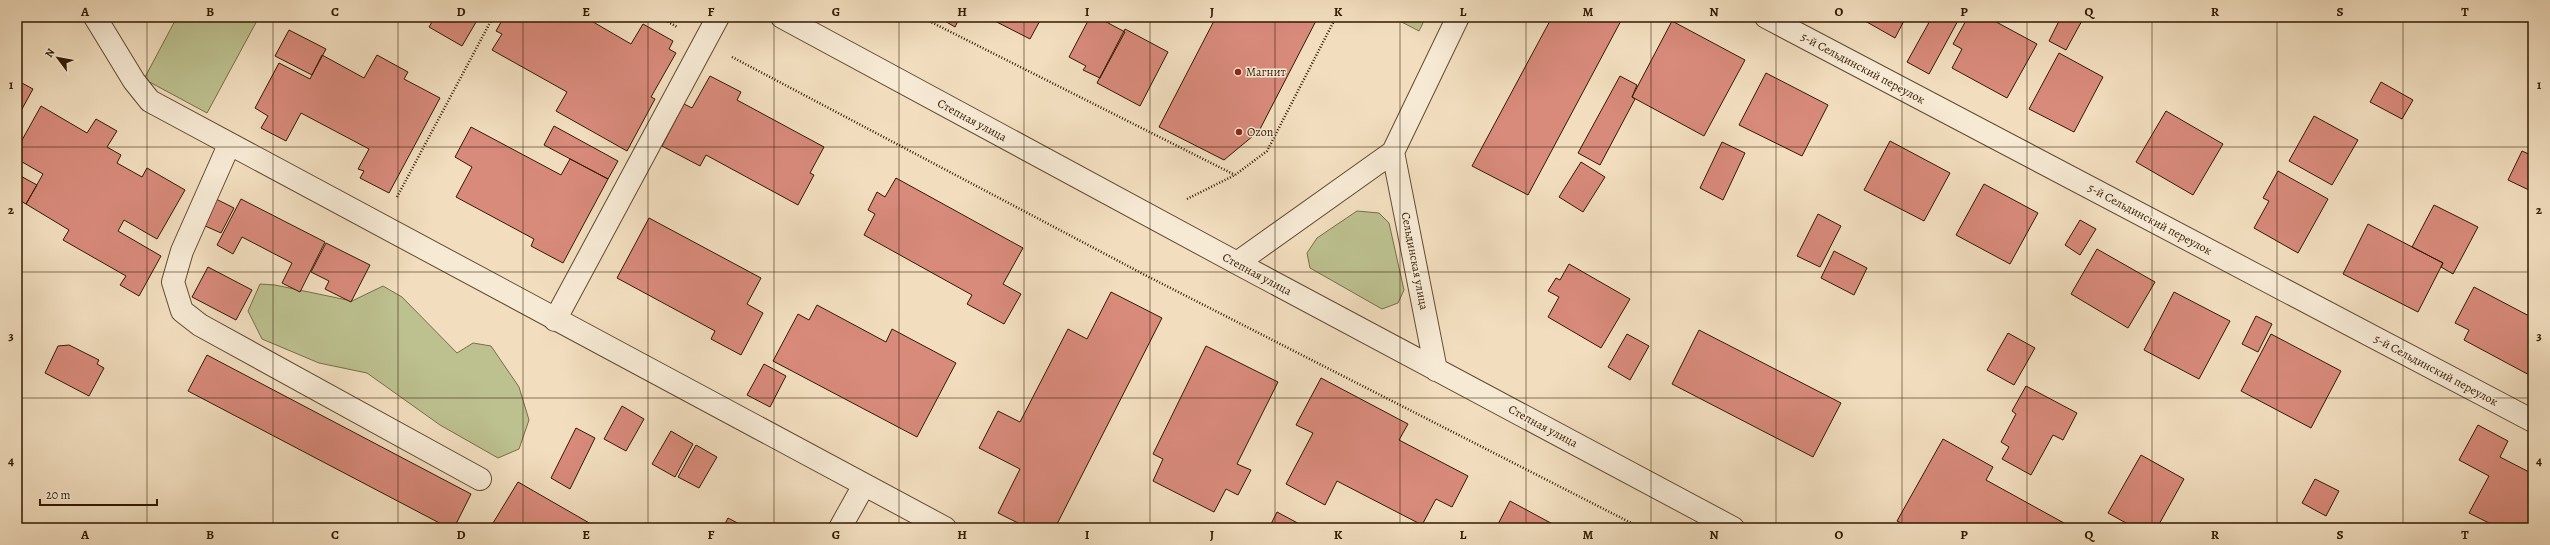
<svg xmlns="http://www.w3.org/2000/svg" width="2550" height="545" font-family="Alegreya,serif">
	<style>
		.green { fill: #bdc190; stroke: #786e48 }
		.building { fill: #d88a7b; stroke: #321a00 }
		.lines { fill: none; stroke-linecap: round; stroke-linejoin: round }
		.minor-casing { stroke: #624b30; stroke-width: 24 }
		.path { stroke: #321a00; stroke-width: 2.5; stroke-dasharray: 1 2; stroke-linecap: butt }
		.minor { stroke: #f7ead5; stroke-width: 22 }
		.grid { fill: none; stroke: #321a00; stroke-width: 1; stroke-opacity: 0.55 }
		.poi-dot { fill: #8f2418; stroke: #f7ead5; stroke-width: 1.5 }
		.labels { text-anchor: middle; dominant-baseline: central; stroke-width: 3; stroke-linejoin: round; paint-order: stroke }
		.street-label { font-size: 12px; fill: #321a00; stroke: #f7ead5 }
		.poi-label { font-size: 12px; fill: #321a00; stroke: #f7ead5; text-anchor: start }
		.neatline { fill: none; stroke: #321a00; stroke-width: 1.5 }
		.grid-label { font-size: 13px; text-anchor: middle; font-weight: bold; fill: #321a00 }
	</style>
	<rect width="100%" height="100%" fill="#f2debf"/>
	<filter id="stains"><feTurbulence type="fractalNoise" baseFrequency=".005" numOctaves="4"/><feColorMatrix values="0 0 0 0 .2 0 0 0 0 .09 0 0 0 0 .02 0 0 0 .5 -.17"/></filter>
	<radialGradient id="worn" r=".72"><stop offset=".6" stop-color="#630" stop-opacity="0"/><stop offset="1" stop-color="#630" stop-opacity=".3"/></radialGradient>
	<!-- green -->
	<path class="green" d="M177,17H259L207,113L144,79Z
		M1392,17H1426L1419,31Z
		M1357,211L1379,213L1389,223L1404,290L1398,303L1382,309L1310,268L1307,253L1317,238Z
		M260,284L275,285L352,301L383,286L402,297L457,353L473,343L491,346L519,387L529,420L519,449L498,458L440,425L367,373L319,363L262,339L248,311Z"/>
	<!-- building -->
	<path class="building" d="M435,17H479L462,46L429,27Z
		M504,17H589L588,19L631,44L643,24L673,41L669,49L676,53L651,97L655,99L627,151L556,111L567,92L492,50L502,34L496,31Z
		M938,17H960L955,27Z
		M987,17H1042L1030,39Z
		M1090,17H1097L1125,32L1100,78L1083,70L1086,66L1069,57Z
		M1216,17H1318L1259,131L1224,160L1159,127Z
		M1552,17H1623L1528,195L1472,166Z
		M1858,17H1906L1895,38Z
		M1932,17H1960L1929,74L1907,62Z
		M1968,17H1987L2037,44L2007,98L1952,68L1962,49L1953,44Z
		M2061,17H2084L2066,50L2049,41Z
		M1672,21L1745,60L1704,136L1632,97Z
		M1125,29L1168,52L1140,106L1097,83Z
		M289,30L326,49L312,75L275,56Z
		M2059,53L2103,77L2074,132L2029,109Z
		M322,55L364,78L377,55L408,72L404,79L440,98L389,193L360,178L364,171L358,169L369,149L301,113L286,141L261,128L268,116L255,108L279,63L310,79Z
		M1766,73L1828,105L1802,156L1739,125Z
		M710,76L741,92L737,100L824,147L810,173L814,175L798,205L706,155L700,166L662,146L684,104L692,108Z
		M1620,76L1637,85L1632,97L1635,99L1600,165L1578,153Z
		M20,82L33,89L17,118V87Z
		M2381,82L2413,100L2402,119L2370,102Z
		M41,106L87,133L96,119L117,131L107,147L121,155L117,163L142,177L147,168L185,190L157,239L124,220L118,231L161,256L139,296L120,285L126,276L63,240L69,230L26,204L43,174L17,159V149Z
		M2166,111L2223,144L2193,195L2136,162Z
		M2314,116L2358,140L2332,185L2289,161Z
		M554,126L618,161L608,179L544,145Z
		M471,127L561,175L570,159L608,179L563,263L531,246L534,239L456,197L472,167L455,157Z
		M1890,141L1950,173L1924,221L1864,190Z
		M1722,142L1745,153L1723,200L1700,188Z
		M2522,151L2533,156L2531,191L2508,180Z
		M1581,162L1605,177L1583,212L1559,197Z
		M2278,171L2328,199L2298,253L2254,228L2269,201L2263,198Z
		M17,174L37,185L26,204L17,199Z
		M896,178L1023,248L1003,284L1021,294L1004,324L967,304L972,295L864,235L875,214L868,210L877,192L885,197Z
		M1984,184L2038,213L2010,264L1956,235Z
		M216,199L234,208L221,233L203,225Z
		M241,199L325,242L300,292L282,283L292,263L242,237L233,254L217,245Z
		M2434,205L2478,227L2453,274L2441,267L2443,263L2412,247Z
		M1818,214L1841,226L1820,267L1797,256Z
		M649,218L761,278L747,304L763,313L741,355L711,339L715,331L617,278Z
		M2080,220L2096,229L2080,255L2065,245Z
		M2368,224L2443,263L2418,312L2343,274Z
		M326,243L370,265L351,302L325,289L329,281L311,272Z
		M2097,249L2155,282L2128,328L2071,294Z
		M1834,251L1867,268L1854,295L1821,278Z
		M1569,264L1630,299L1601,348L1548,317L1559,297L1548,291L1556,278L1560,280Z
		M208,267L252,290L236,320L192,297Z
		M2474,287L2533,318V377L2464,340L2469,330L2455,323Z
		M1111,292L1162,318L1055,528H1028L998,513L1020,469L979,448L998,411L1020,422L1068,329L1087,339Z
		M2174,292L2230,321L2199,379L2144,350Z
		M817,305L886,342L892,329L956,363L917,437L773,361L798,314L809,320Z
		M2256,316L2272,324L2258,352L2242,344Z
		M1699,330L1841,403L1813,457L1672,384Z
		M2008,333L2035,348L2014,385L1987,370Z
		M1627,334L1649,346L1630,380L1608,367Z
		M2271,334L2341,371L2311,428L2241,391Z
		M69,345L99,360L97,364L104,368L89,396L45,373L58,346Z
		M1206,346L1278,382L1237,464L1251,470L1238,495L1226,489L1214,512L1153,481L1163,459L1153,454Z
		M207,355L471,494L454,528H449L188,391Z
		M764,364L786,376L770,407L747,395Z
		M1321,378L1408,424L1399,440L1468,476L1452,507L1436,499L1422,525L1337,481L1325,505L1286,484L1313,433L1296,425Z
		M2026,386L2077,413L2063,440L2053,435L2031,475L2002,459L2009,447L2001,442L2016,414L2012,411Z
		M622,406L644,419L626,451L604,439Z
		M2478,425L2508,441L2500,457L2533,474V528H2499L2469,513L2489,476L2459,460Z
		M576,428L595,438L570,489L551,478Z
		M671,431L693,444L675,477L652,464Z
		M1943,439L1993,467L1986,480L2073,528H1911L1897,521Z
		M696,445L717,457L699,488L678,477Z
		M2141,455L2184,479L2157,528H2135L2108,513Z
		M2315,479L2339,491L2326,516L2302,503Z
		M518,482L598,528H490Z
		M1510,501L1560,528H1496Z
		M1277,512L1307,528H1269Z
		M728,518L747,528H723Z"/>
	<g class="lines">
		<!-- minor casing -->
		<g class="minor-casing">
			<path id="minor" d="M95,17L134,81L150,101L945,528
				M782,17L1237,263L1733,528
				M1766,17L2533,421
				M229,145L182,251L173,282L182,311L200,325L480,479
				M1393,152L1436,370
				M1237,263L1393,152L1458,17
				M555,320L718,17
				M840,528L864,485"/>
		</g>
		<!-- path -->
		<path class="path" d="M660,17L677,27
			M921,17L1235,175
			M732,57L1145,275L1641,528
			M397,197L493,17
			M1187,199L1235,175L1267,151L1336,17"/>
		<!-- minor -->
		<use href="#minor" class="minor"/>
	</g>
	<!-- grid -->
	<path class="grid" d="M147,17V528M273,17V528M398,17V528M523,17V528M648,17V528M774,17V528M899,17V528M1024,17V528M1150,17V528M1275,17V528M1400,17V528M1526,17V528M1651,17V528M1776,17V528M1902,17V528M2027,17V528M2152,17V528M2277,17V528M2403,17V528M17,147H2533M17,272H2533M17,398H2533"/>
	<!-- markers -->
	<g class="poi-dot">
		<circle cx="1238" cy="72" r="4"/>
		<circle cx="1239" cy="132" r="4"/>
	</g>
	<g class="labels">
		<!-- street labels -->
		<g class="street-label">
			<text transform="translate(1863 68) rotate(28)">5-й Сельдинский переулок</text>
			<text transform="translate(972 120) rotate(28)">Степная улица</text>
			<text transform="translate(2150 219) rotate(28)">5-й Сельдинский переулок</text>
			<text transform="translate(1415 261) rotate(79)">Сельдинская улица</text>
			<text transform="translate(1257 274) rotate(28)">Степная улица</text>
			<text transform="translate(2436 370) rotate(28)">5-й Сельдинский переулок</text>
			<text transform="translate(1543 426) rotate(28)">Степная улица</text>
		</g>
		<!-- poi labels -->
		<g class="poi-label">
			<text x="1246" y="72">Магнит</text>
			<text x="1247" y="132">Ozon</text>
		</g>
	</g>
	<!-- margin -->
	<rect width="2550" height="545" fill="none" stroke="#f2debf" stroke-width="44"/>
	<!-- north arrow -->
	<g transform="translate(58 58) rotate(302)" stroke="#f7ead5" stroke-width="3" paint-order="stroke">
	<path d="M0-3L7 15L0 10L-7 15Z" fill="#321a00"/>
	<text y="-6" font-size="11" font-weight="bold" text-anchor="middle" fill="#321a00">N</text>
	</g>
	<!-- scale -->
	<path d="M40 499v6h117v-6" fill="none" stroke="#321a00" stroke-width="2"/>
	<text x="46" y="499" font-size="12" fill="#321a00" stroke="#f7ead5" stroke-width="3" paint-order="stroke">20 m</text>
	<rect x="22" y="22" width="2506" height="501" class="neatline"/>
	<g class="grid-label">
		<text x="85" y="16">A</text>
		<text x="210" y="16">B</text>
		<text x="335" y="16">C</text>
		<text x="461" y="16">D</text>
		<text x="586" y="16">E</text>
		<text x="711" y="16">F</text>
		<text x="836" y="16">G</text>
		<text x="962" y="16">H</text>
		<text x="1087" y="16">I</text>
		<text x="1212" y="16">J</text>
		<text x="1338" y="16">K</text>
		<text x="1463" y="16">L</text>
		<text x="1588" y="16">M</text>
		<text x="1714" y="16">N</text>
		<text x="1839" y="16">O</text>
		<text x="1964" y="16">P</text>
		<text x="2089" y="16">Q</text>
		<text x="2215" y="16">R</text>
		<text x="2340" y="16">S</text>
		<text x="2465" y="16">T</text>
		<text x="11" y="89">1</text>
		<text x="2539" y="89">1</text>
		<text x="11" y="214">2</text>
		<text x="2539" y="214">2</text>
		<text x="11" y="340">3</text>
		<text x="2539" y="340">3</text>
		<text x="11" y="465">4</text>
		<text x="2539" y="465">4</text>
		<text x="85" y="539">A</text>
		<text x="210" y="539">B</text>
		<text x="335" y="539">C</text>
		<text x="461" y="539">D</text>
		<text x="586" y="539">E</text>
		<text x="711" y="539">F</text>
		<text x="836" y="539">G</text>
		<text x="962" y="539">H</text>
		<text x="1087" y="539">I</text>
		<text x="1212" y="539">J</text>
		<text x="1338" y="539">K</text>
		<text x="1463" y="539">L</text>
		<text x="1588" y="539">M</text>
		<text x="1714" y="539">N</text>
		<text x="1839" y="539">O</text>
		<text x="1964" y="539">P</text>
		<text x="2089" y="539">Q</text>
		<text x="2215" y="539">R</text>
		<text x="2340" y="539">S</text>
		<text x="2465" y="539">T</text>
	</g>
	<rect width="100%" height="100%" filter="url(#stains)"/>
	<rect width="100%" height="100%" fill="url(#worn)"/>
</svg>
